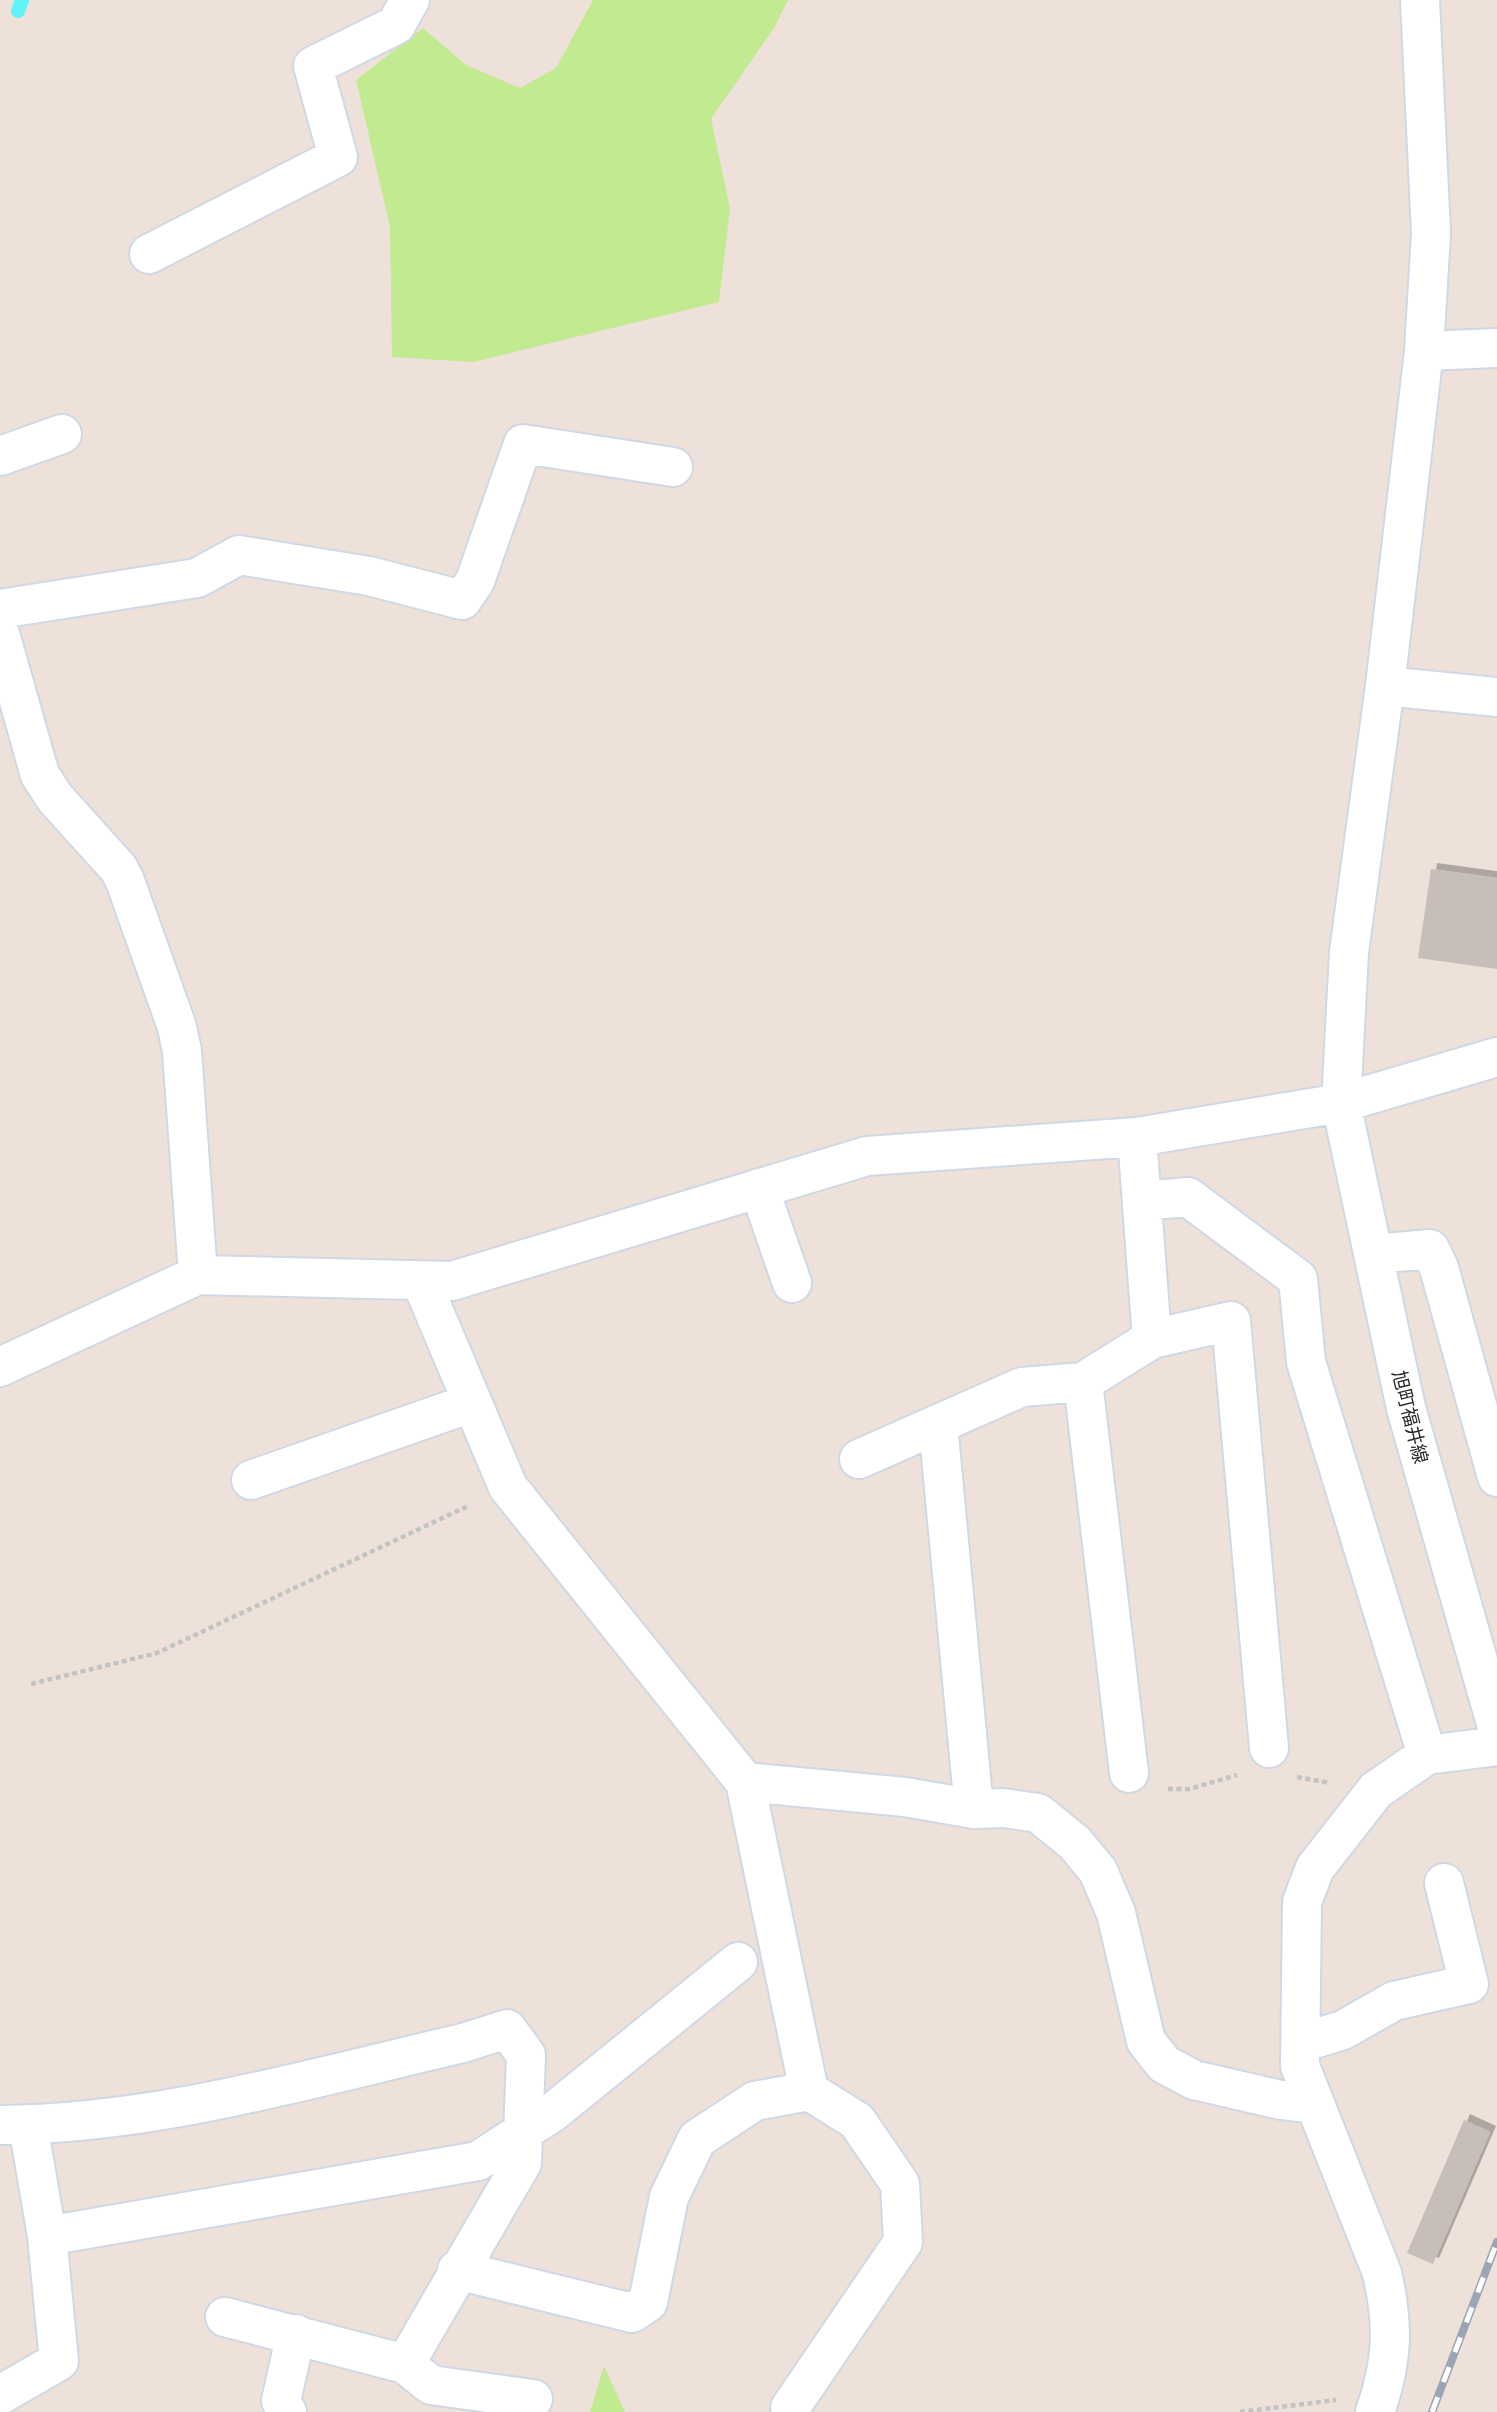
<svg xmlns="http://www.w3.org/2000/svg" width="1497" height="2412" font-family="'DM Sans','Noto Sans JP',sans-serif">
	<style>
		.green { fill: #c2ea90 }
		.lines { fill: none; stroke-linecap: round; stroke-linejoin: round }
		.stream { stroke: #61f3fb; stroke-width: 14 }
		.building { fill: #c8beb9; filter: url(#shadow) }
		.minor-casing { stroke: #cfd8e4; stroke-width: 42 }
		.path { stroke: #c3c3c3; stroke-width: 4.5; stroke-dasharray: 5 3.5; stroke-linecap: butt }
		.minor { stroke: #fff; stroke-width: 38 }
		.rail-casing { stroke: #9ca5b6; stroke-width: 8 }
		.rail { stroke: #fff; stroke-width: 5; stroke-dasharray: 16; stroke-linecap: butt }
		.labels { text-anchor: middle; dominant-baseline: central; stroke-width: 6; stroke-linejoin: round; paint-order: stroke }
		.street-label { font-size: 19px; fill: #292929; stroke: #fff }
	</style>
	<defs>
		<filter id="shadow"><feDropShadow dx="6" dy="-6" stdDeviation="0" flood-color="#0004"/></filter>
	</defs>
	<rect width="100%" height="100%" fill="#ede1da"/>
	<!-- green -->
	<path class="green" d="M593,0H788L774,28L711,119L730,208L719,302L473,362L392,357L390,227L356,80L423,28L466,65L520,88L556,68Z
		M604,2366L625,2412H590Z"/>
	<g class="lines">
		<!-- stream -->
		<path class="stream" d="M18,11L22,0"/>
	</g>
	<!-- building -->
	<path class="building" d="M1431,869L1497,878V969L1418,958Z
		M1464,2120L1490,2132L1433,2264L1407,2253Z"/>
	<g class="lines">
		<!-- minor casing -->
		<g class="minor-casing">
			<path id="minor" d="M1420,0L1431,233L1424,351L1385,686L1349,952L1341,1103L1406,1408L1497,1727
				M149,254L338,157L313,66L396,25L410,0
				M1424,351L1497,348
				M0,456L62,434
				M0,609L197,578L239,555L369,576L462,600L475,581L523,444L673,467
				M0,634L40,775L55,798L119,869L125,881L177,1027L182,1051L198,1275
				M1385,686L1497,697
				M1137,1137L1152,1339
				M759,1188L792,1283
				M1142,1201L1188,1197L1298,1279L1306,1362L1427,1755L1497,1746
				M1374,1254L1430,1249L1439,1268L1497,1477
				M422,1283L508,1487L745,1782L809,2091
				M0,1367L198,1275L452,1281L867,1156L1137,1137L1341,1103L1497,1057
				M1083,1382L1129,1773
				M938,1424L974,1809
				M859,1459L1022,1387L1083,1382L1152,1339L1231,1321L1269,1748
				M251,1480L471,1403
				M745,1782L905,1797L974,1809L1003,1808L1038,1813L1075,1843L1098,1871L1116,1913L1146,2041L1164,2064L1194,2080L1281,2100L1313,2104
				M1301,2043L1343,2030L1394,2001L1469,1984L1444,1883
				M0,2125C157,2124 311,2078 463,2043L507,2029L526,2055L522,2163L405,2364
				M47,2236L478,2161L553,2112L738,1962
				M457,2270L632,2313L648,2302L669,2197L697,2139L755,2101L809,2091L857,2121L900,2184L903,2242L790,2408
				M225,2317L405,2364L431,2385L533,2399
				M0,2395L59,2361L47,2236L28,2125
				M287,2412L281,2401L296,2334
				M1375,2412C1393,2361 1394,2325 1382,2273L1300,2066L1302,1902L1315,1868L1376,1790L1427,1755"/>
		</g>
		<!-- path -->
		<path class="path" d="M31,1684L157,1653L470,1505
			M1297,1777L1330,1783
			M1168,1789H1189L1237,1775
			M1240,2412L1336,2400"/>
		<!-- minor -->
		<use href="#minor" class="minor"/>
		<!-- rail casing -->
		<g class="rail-casing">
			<path id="rail" d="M1432,2412L1497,2242"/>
		</g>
		<!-- rail -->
		<use href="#rail" class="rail"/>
	</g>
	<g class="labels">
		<!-- street labels -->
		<g class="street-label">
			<text transform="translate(1410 1417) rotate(76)">旭町福井線</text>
		</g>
	</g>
</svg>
